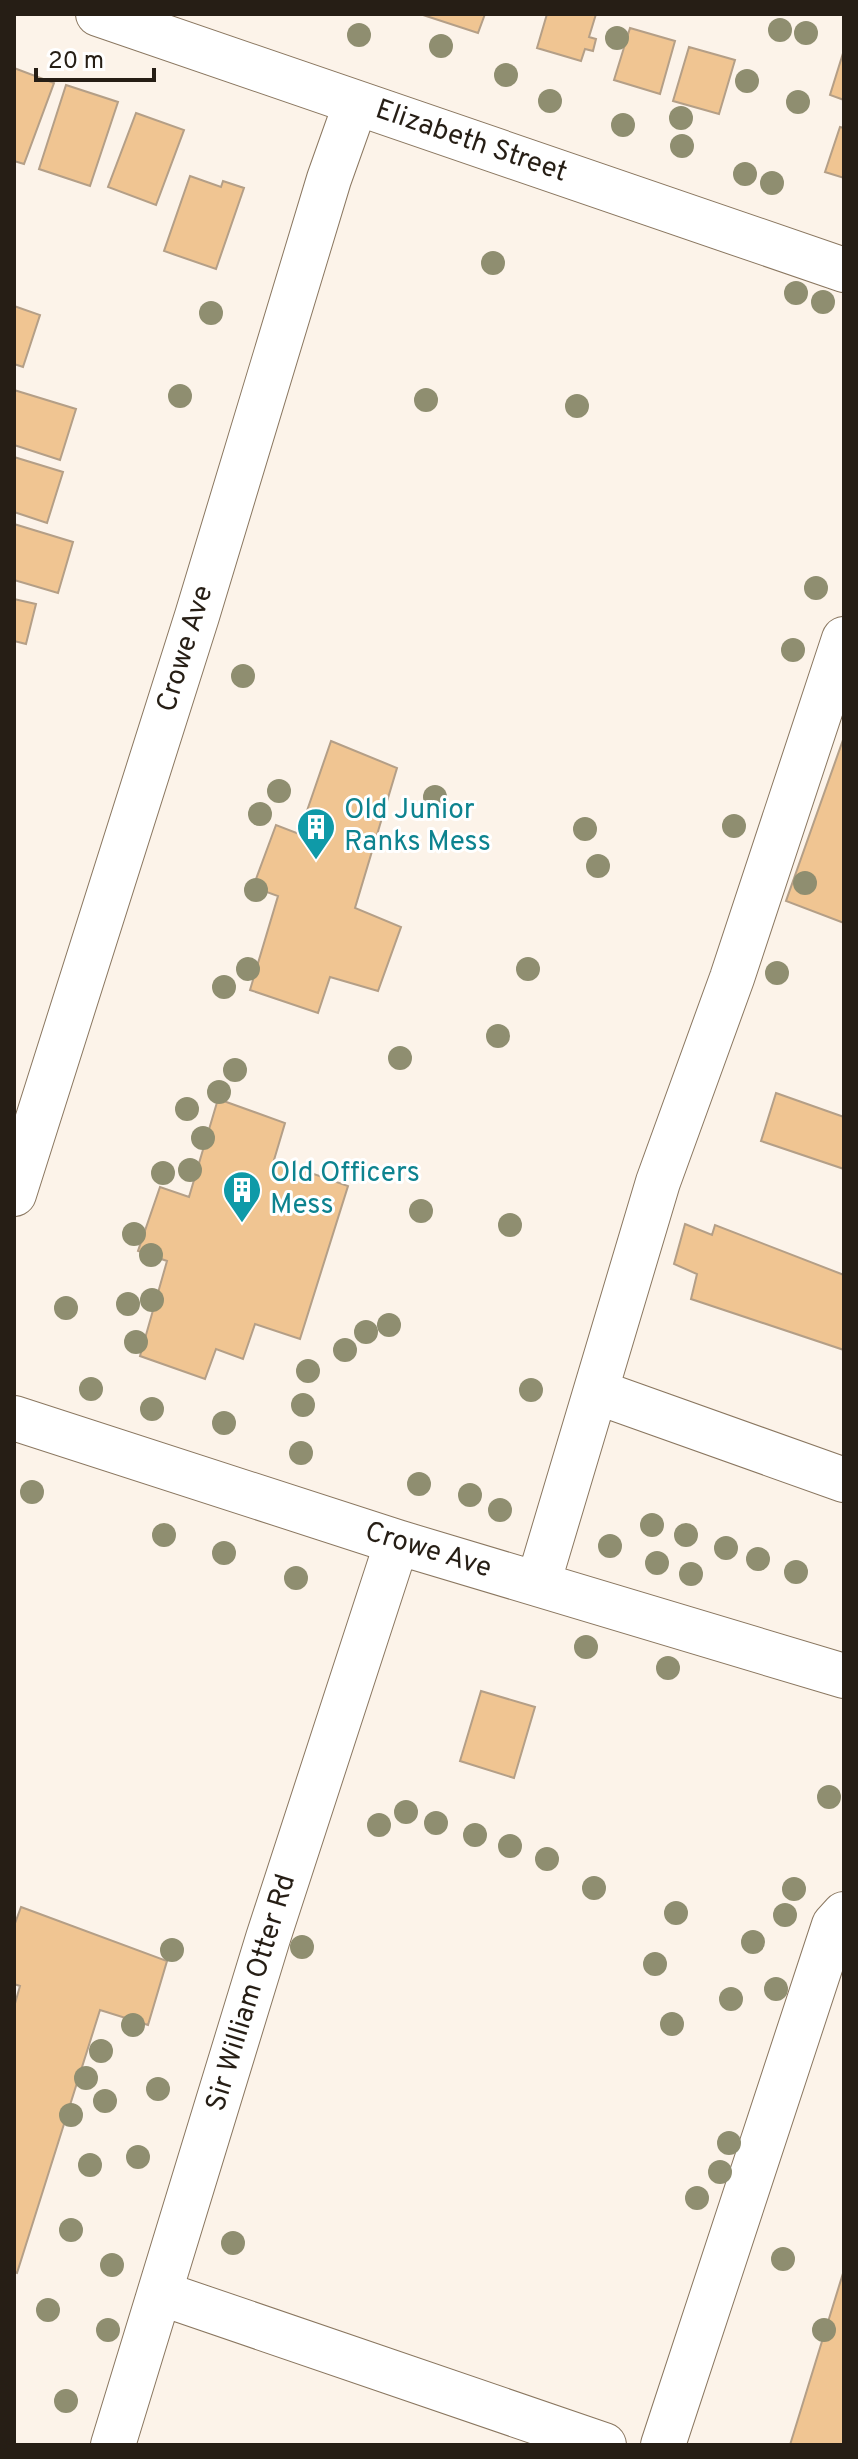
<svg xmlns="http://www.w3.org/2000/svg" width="858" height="2459" font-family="Overpass,sans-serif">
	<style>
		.building { fill: #f0c592; stroke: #b49f87; stroke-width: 2 }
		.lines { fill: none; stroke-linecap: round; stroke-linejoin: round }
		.minor-casing { stroke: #8a7760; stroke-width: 46 }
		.minor { stroke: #fff; stroke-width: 44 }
		.tree { fill: #8f8e70 }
		.labels { text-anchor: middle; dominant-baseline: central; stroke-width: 6; stroke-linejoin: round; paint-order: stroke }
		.street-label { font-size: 28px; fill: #261e15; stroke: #fff }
		.culture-label { font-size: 28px; fill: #0d838f; stroke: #fff; text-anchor: start }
	</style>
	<rect width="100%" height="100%" fill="#fcf3e9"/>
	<!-- building -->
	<path class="building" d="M420,14H485L478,33Z
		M547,14H596L589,37L596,39L593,51L585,49L581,61L537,48Z
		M630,28L675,41L660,94L614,80Z
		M689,47L735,60L719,114L673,101Z
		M844,50V100L830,95Z
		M14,68L54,83L24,164L14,161Z
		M66,85L118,102L90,186L39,169Z
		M136,113L184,130L156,205L108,187Z
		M840,127L844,128V178L825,172Z
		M190,176L221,187L223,181L244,188L216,269L164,251Z
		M14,306L40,315L23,367L14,364Z
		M14,390L76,409L60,460L14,445Z
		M14,457L63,472L47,523L14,512Z
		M14,524L73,542L58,593L14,580Z
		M14,599L36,604L26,644L14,641Z
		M844,737V923L786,901Z
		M331,741L397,768L355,908L401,927L378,991L330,977L318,1013L250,990L278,896L253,887L276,825L299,834Z
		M776,1093L844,1117V1169L761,1141Z
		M218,1099L285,1123L274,1160L348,1186L300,1339L255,1324L243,1359L216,1349L205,1379L140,1356L167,1261L138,1251L160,1187L189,1197Z
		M685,1224L712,1235L715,1225L844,1275V1350L691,1299L697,1274L674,1264Z
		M481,1691L535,1707L514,1778L460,1761Z
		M21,1907L167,1961L148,2025L100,2010L17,2273L14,2272V2007L20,1986L14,1984V1926Z
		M844,2270V2445H790Z"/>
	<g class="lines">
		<!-- minor casing -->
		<g class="minor-casing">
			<path id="minor" d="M98,14L844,270
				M14,1194L197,616L329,179L356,103
				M597,1392L844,1480
				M14,1418L397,1542L844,1676
				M538,1584L658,1182L732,978L844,639
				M160,2293L604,2445
				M113,2445L268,1938L397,1542
				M663,2445L834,1925L844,1914"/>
		</g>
		<!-- minor -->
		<use href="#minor" class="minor"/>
	</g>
	<!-- trees -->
	<g class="tree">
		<circle cx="780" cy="30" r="12"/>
		<circle cx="806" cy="33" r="12"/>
		<circle cx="359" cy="35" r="12"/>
		<circle cx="617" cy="38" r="12"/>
		<circle cx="441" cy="46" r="12"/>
		<circle cx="506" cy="75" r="12"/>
		<circle cx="747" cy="81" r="12"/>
		<circle cx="550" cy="101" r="12"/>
		<circle cx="798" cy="102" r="12"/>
		<circle cx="681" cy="118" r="12"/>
		<circle cx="623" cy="125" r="12"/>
		<circle cx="682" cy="146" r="12"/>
		<circle cx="745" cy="174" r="12"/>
		<circle cx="772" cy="183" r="12"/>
		<circle cx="493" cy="263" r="12"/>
		<circle cx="796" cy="293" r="12"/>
		<circle cx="823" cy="302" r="12"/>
		<circle cx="211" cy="313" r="12"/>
		<circle cx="180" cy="396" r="12"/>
		<circle cx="426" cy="400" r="12"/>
		<circle cx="577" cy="406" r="12"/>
		<circle cx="816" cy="588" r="12"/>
		<circle cx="793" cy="650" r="12"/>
		<circle cx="243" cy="676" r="12"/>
		<circle cx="279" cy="791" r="12"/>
		<circle cx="435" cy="797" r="12"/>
		<circle cx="260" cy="814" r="12"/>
		<circle cx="734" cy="826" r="12"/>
		<circle cx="585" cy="829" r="12"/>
		<circle cx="598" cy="866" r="12"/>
		<circle cx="805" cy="883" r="12"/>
		<circle cx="256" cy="890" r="12"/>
		<circle cx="248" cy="969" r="12"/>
		<circle cx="528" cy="969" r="12"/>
		<circle cx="777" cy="973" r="12"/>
		<circle cx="224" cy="987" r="12"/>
		<circle cx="498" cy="1036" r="12"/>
		<circle cx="400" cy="1058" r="12"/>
		<circle cx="235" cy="1070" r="12"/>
		<circle cx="219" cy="1092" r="12"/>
		<circle cx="187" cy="1109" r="12"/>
		<circle cx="203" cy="1138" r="12"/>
		<circle cx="190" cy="1170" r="12"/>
		<circle cx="163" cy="1173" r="12"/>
		<circle cx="421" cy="1211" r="12"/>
		<circle cx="510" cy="1225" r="12"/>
		<circle cx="134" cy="1234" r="12"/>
		<circle cx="151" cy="1255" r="12"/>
		<circle cx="152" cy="1300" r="12"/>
		<circle cx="128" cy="1304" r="12"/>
		<circle cx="66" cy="1308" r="12"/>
		<circle cx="389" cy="1325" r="12"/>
		<circle cx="366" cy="1332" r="12"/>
		<circle cx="136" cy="1342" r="12"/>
		<circle cx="345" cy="1350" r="12"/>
		<circle cx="308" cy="1371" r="12"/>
		<circle cx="91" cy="1389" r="12"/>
		<circle cx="531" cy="1390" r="12"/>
		<circle cx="303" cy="1405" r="12"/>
		<circle cx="152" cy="1409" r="12"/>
		<circle cx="224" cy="1423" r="12"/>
		<circle cx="301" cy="1453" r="12"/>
		<circle cx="419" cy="1484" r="12"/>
		<circle cx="32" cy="1492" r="12"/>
		<circle cx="470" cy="1495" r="12"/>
		<circle cx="500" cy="1510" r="12"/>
		<circle cx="652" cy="1525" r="12"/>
		<circle cx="164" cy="1535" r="12"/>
		<circle cx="686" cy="1535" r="12"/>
		<circle cx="610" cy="1546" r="12"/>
		<circle cx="726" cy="1548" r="12"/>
		<circle cx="224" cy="1553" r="12"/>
		<circle cx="758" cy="1559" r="12"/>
		<circle cx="657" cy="1563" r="12"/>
		<circle cx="796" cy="1572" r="12"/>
		<circle cx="691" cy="1574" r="12"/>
		<circle cx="296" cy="1578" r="12"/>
		<circle cx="586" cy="1647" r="12"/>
		<circle cx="668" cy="1668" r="12"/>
		<circle cx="829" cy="1797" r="12"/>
		<circle cx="406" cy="1812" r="12"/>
		<circle cx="436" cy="1823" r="12"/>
		<circle cx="379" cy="1825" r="12"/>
		<circle cx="475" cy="1835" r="12"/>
		<circle cx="510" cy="1846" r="12"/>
		<circle cx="547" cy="1859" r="12"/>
		<circle cx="594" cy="1888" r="12"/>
		<circle cx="794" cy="1889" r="12"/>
		<circle cx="676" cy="1913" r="12"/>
		<circle cx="785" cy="1915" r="12"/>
		<circle cx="753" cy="1942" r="12"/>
		<circle cx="302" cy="1947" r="12"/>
		<circle cx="172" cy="1950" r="12"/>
		<circle cx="655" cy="1964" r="12"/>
		<circle cx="776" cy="1989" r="12"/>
		<circle cx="731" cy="1999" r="12"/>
		<circle cx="672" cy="2024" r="12"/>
		<circle cx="133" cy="2025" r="12"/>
		<circle cx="101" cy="2051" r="12"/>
		<circle cx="86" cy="2078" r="12"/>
		<circle cx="158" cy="2089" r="12"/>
		<circle cx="105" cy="2101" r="12"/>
		<circle cx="71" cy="2115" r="12"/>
		<circle cx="729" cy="2143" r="12"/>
		<circle cx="138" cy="2157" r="12"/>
		<circle cx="90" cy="2165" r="12"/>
		<circle cx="720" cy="2172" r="12"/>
		<circle cx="697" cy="2198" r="12"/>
		<circle cx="71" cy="2230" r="12"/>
		<circle cx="233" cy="2243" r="12"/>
		<circle cx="783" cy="2259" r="12"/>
		<circle cx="112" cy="2265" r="12"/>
		<circle cx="48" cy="2310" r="12"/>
		<circle cx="108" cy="2330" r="12"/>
		<circle cx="824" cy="2330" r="12"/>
		<circle cx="66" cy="2401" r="12"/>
	</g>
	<!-- icons -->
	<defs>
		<g id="building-pin" transform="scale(2)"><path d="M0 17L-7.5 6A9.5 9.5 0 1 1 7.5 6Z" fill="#0f9aa8" stroke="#fff"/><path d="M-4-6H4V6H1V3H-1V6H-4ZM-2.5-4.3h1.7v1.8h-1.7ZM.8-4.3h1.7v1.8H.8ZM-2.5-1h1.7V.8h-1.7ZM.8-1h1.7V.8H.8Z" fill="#fff"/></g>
	</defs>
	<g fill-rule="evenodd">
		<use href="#building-pin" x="316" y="827"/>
		<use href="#building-pin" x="242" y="1190"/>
	</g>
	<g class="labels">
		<!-- street labels -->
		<g class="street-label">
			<text transform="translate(471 142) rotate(19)">Elizabeth Street</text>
			<text transform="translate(186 649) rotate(-73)">Crowe Ave</text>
			<text transform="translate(428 1551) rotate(17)">Crowe Ave</text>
			<text transform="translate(252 1993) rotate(-73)">Sir William Otter Rd</text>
		</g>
		<!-- culture labels -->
		<g class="culture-label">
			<text x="344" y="811">Old Junior<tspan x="344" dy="32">Ranks Mess</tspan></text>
			<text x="270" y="1174">Old Officers<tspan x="270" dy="32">Mess</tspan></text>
		</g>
	</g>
	<!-- border -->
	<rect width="858" height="2459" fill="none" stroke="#261e15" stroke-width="32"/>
	<!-- scale -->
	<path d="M36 68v12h118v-12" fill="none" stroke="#261e15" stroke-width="4"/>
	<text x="48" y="68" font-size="24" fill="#261e15" stroke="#ffffff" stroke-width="6" paint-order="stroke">20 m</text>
</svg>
